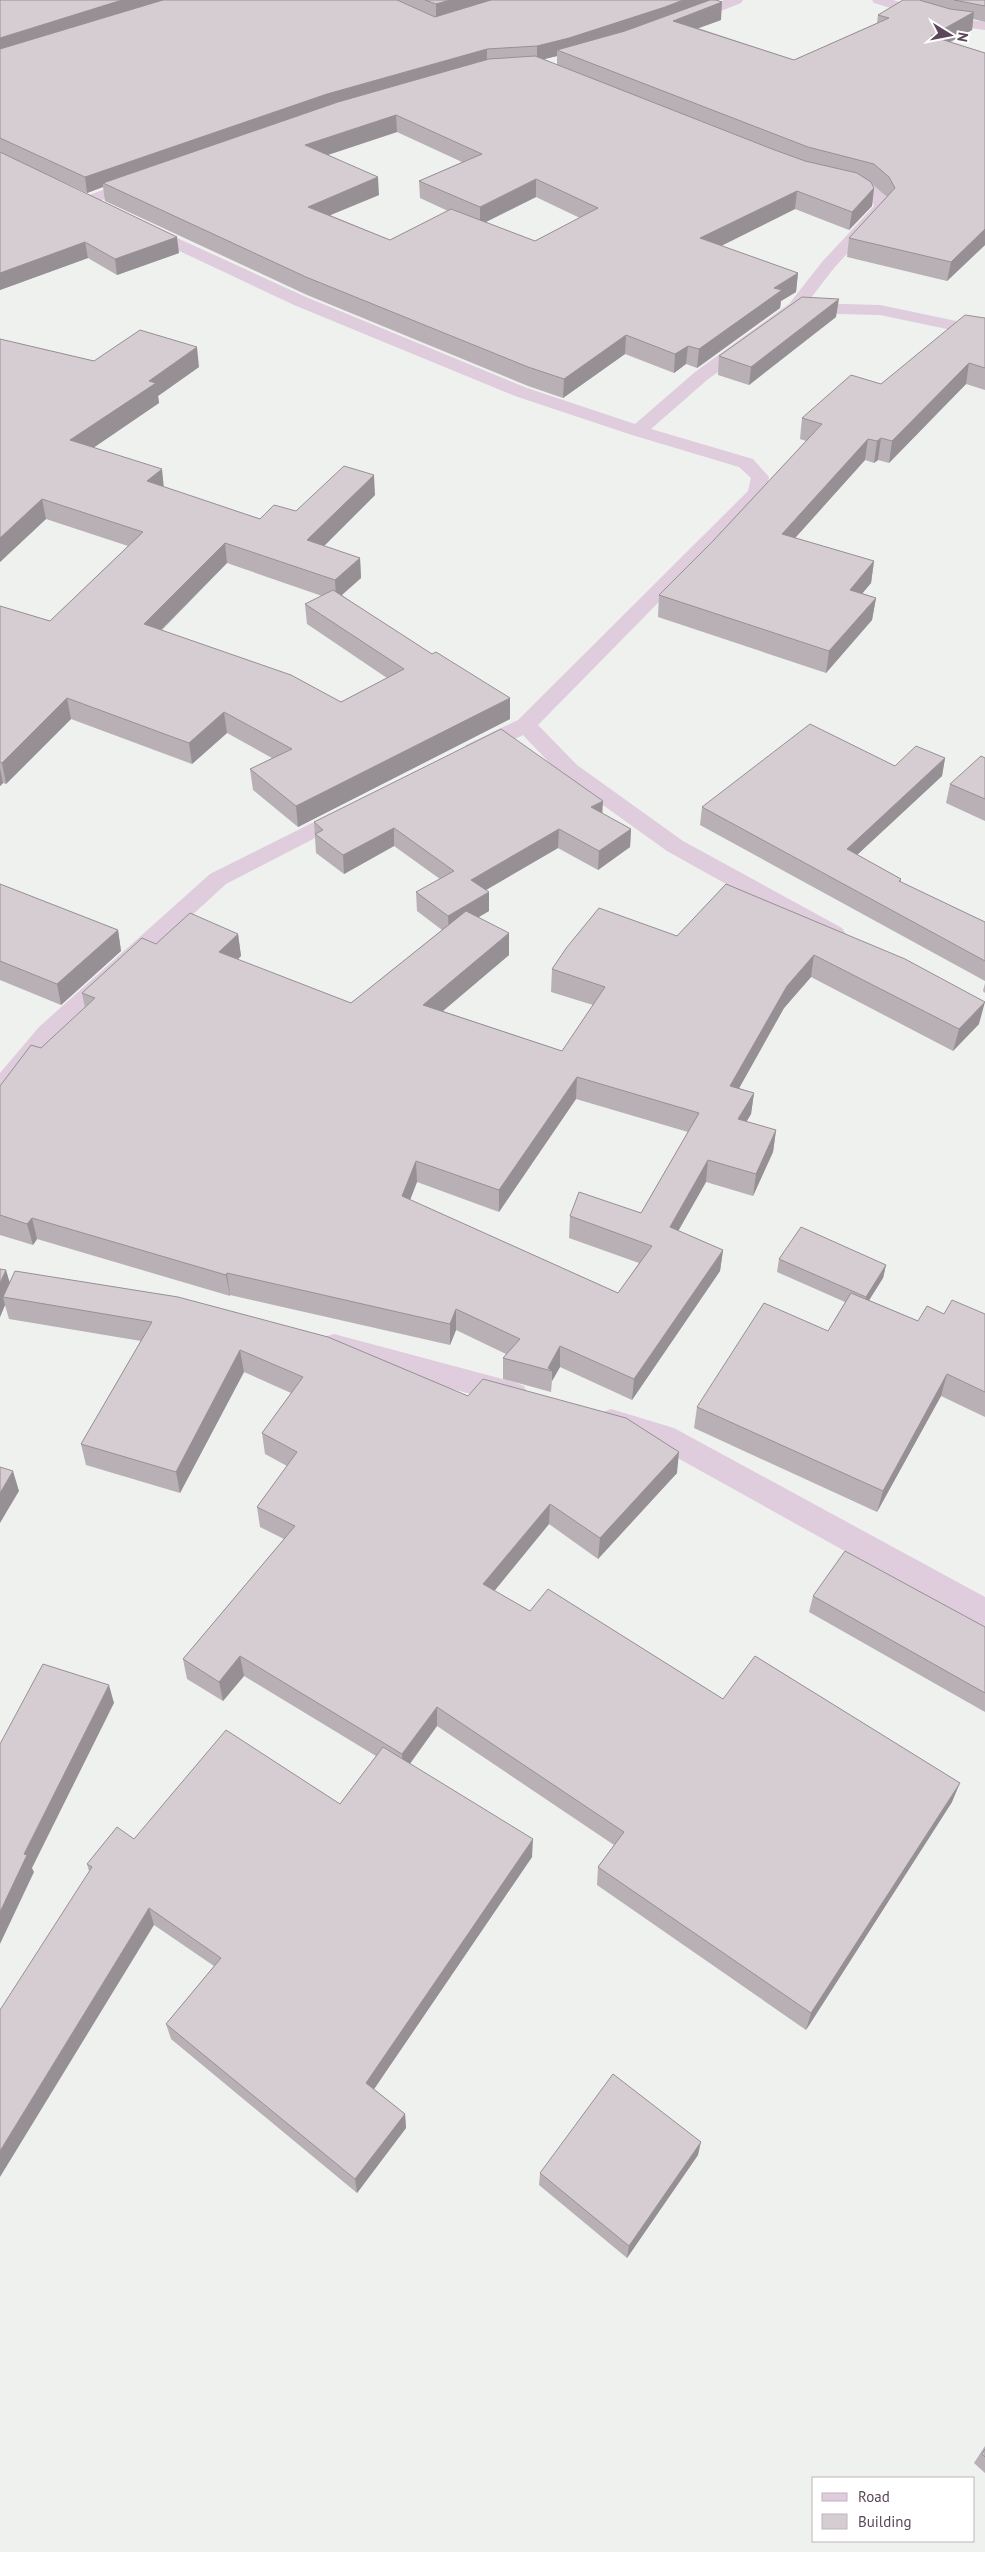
<svg xmlns="http://www.w3.org/2000/svg" width="985" height="2552" font-family="'PT Sans',sans-serif">
	<style>
		.lines { fill: none; stroke-linecap: round; stroke-linejoin: round }
		.minor { fill: #dfccdd; fill-rule: evenodd }
		.wall { fill: #b8b0b5; fill-rule: evenodd }
		.shaded-wall { fill: #969094 }
		.building { fill: #d6cdd3; stroke: #969094; fill-rule: evenodd }
	</style>
	<rect width="100%" height="100%" fill="#eff1ee"/>
	<g class="lines">
		<!-- minor -->
		<path class="minor" d="M724,0H743L741,3L693,22L688,23L681,19L683,16Z
			M872,0H893L950,17L985,22V30L948,25L874,3Z
			M839,176C859,181 885,183 890,207L834,268L807,303L880,305L985,327V337L880,315L799,313L707,380L651,429L753,459L769,477L766,493L538,725L577,765L683,841L842,928L846,934L842,940L834,942L826,940L667,851L561,775L523,735C507,742 485,759 466,755L463,750L466,745L518,720L748,491L751,478L739,467L632,435L515,396L294,305L139,232L137,229L139,226H151L306,297L527,388L635,424L695,372L789,304L822,262L874,206C871,189 848,188 834,184L831,181L834,178Z
			M138,177L143,179L146,182L143,185L86,206L78,201L81,198Z
			M348,805L356,807L359,812L356,817L226,884L57,1039L9,1096L0,1099V1073L39,1027L210,874Z
			M334,1334L514,1382L524,1386L528,1394L524,1402L514,1406L324,1353L320,1345L324,1337Z
			M611,1409L674,1428L985,1597V1627L974,1623L656,1446L601,1429L596,1421L601,1413Z"/>
	</g>
	<!-- wall -->
	<path class="wall" d="M0,0H719L718,1L721,20L698,28L794,60L877,23L878,15L921,0H985V22L973,19L972,30L950,42L985,53V245L947,281L847,257L849,238L887,197L872,184L874,188L872,206L849,230L795,209L721,246L798,273L796,292L781,301L780,308L697,368L686,364L674,373L625,354L563,398L528,386L307,295L105,201L103,187L87,193L39,171L179,253L117,275L88,258L0,290ZM557,56V65L544,59ZM397,132L462,162L419,181L420,198L448,211L390,240L330,215L379,195L328,155ZM536,197L580,218L535,241L485,222Z
		M836,317L749,385L718,375L719,356Z
		M985,318V390L966,384L889,463L878,460L874,463L865,460L795,538L874,561L871,583L862,593L876,598L872,620L826,673L658,617L659,595L712,542L806,441L800,439L802,418L881,384Z
		M0,339L94,361L199,367L158,396L159,403L93,448L164,487L260,519L296,511L375,495L324,546L360,558L361,578L342,595L510,719L298,827L253,790L250,769L272,758L227,733L192,764L71,719L6,784L3,783L0,786V606L50,621L128,546L46,519L0,562ZM227,563L322,596L305,604L307,624L387,678L341,702L162,630Z
		M945,758L942,776L857,855L901,879V882L985,922V981L700,825L702,807L895,766Z
		M985,758V821L946,803L950,784Z
		M602,813L631,829L630,847L598,870L558,848L486,890L489,911L478,917L509,955L443,1011L562,1051L593,1005L551,992L552,969L677,936L726,884L979,1024L953,1051L811,977L784,1008L739,1088L754,1093L751,1114L746,1122L776,1130L773,1152L753,1196L706,1182L678,1231L723,1250L720,1271L632,1400L560,1367L552,1381L551,1392L503,1379V1358L506,1354L456,1330L450,1345L230,1295V1296L37,1239L33,1245L0,1235V1086L85,1008L82,993L156,944L238,934L241,956L237,960L351,1003L442,930L417,911L416,892L440,879L394,846L344,874L316,853L314,822ZM576,1099L688,1132L641,1213L570,1216L569,1238L639,1263L618,1293L410,1200L417,1182L499,1212Z
		M0,884L118,930L121,951L61,1005L0,980Z
		M985,983V993L983,991Z
		M779,1259L886,1265L883,1278L869,1300L918,1321L944,1314H985V1417L941,1396L877,1512L694,1428L697,1407L828,1331L845,1302L777,1272Z
		M0,1269L10,1282L468,1396L677,1473L598,1559L549,1524L494,1591L530,1611L723,1699L952,1802L806,2030L597,1885L598,1867L614,1845L437,1726L410,1764L532,1857L374,2089L405,2114L406,2128L357,2193L171,2039L166,2024L214,1966L154,1925L89,1871L87,1864L134,1839L340,1804L376,1756L244,1676L223,1701L187,1679L183,1659L284,1539L260,1527L257,1507L287,1466L265,1454L262,1433L291,1393L244,1372L180,1493L86,1465L81,1444L141,1341L9,1319L5,1305L0,1317Z
		M813,1596L985,1627V1712L809,1612Z
		M698,2155L627,2258L539,2185L540,2173Z
		M985,2446V2473L974,2463Z"/>
	<!-- shaded-wall -->
	<path class="shaded-wall" d="M122,0H171L0,53V38Z
		M450,0H497L436,19V4Z
		M683,0H719L664,21L557,50V56L537,61V46Z
		M722,2L721,20L672,38L673,21Z
		M974,12L972,30L928,54L931,36Z
		M487,49V64L103,183V187L87,193L85,177L327,94Z
		M396,115L397,132L306,162L305,145Z
		M378,177L379,195L309,224L308,207Z
		M536,179V197L480,225V207Z
		M874,188L872,206L849,230L852,212Z
		M797,191L795,209L699,257L700,238Z
		M985,229V245L947,281L951,262Z
		M177,237L179,253L117,275L115,259Z
		M85,242L88,258L0,290V273Z
		M798,273L796,292L781,301L780,308L697,368L699,349L774,288Z
		M839,299L836,317L749,385L751,367Z
		M626,335L625,354L563,398L564,379Z
		M688,346L686,364L674,373L675,354Z
		M197,347L199,367L158,396L159,403L74,461L70,440L149,381Z
		M969,363L966,384L889,463L892,441Z
		M881,438L878,460L874,463L877,441Z
		M868,439L865,460L779,556L782,534Z
		M162,469L164,489L147,481Z
		M374,475L375,495L309,561L307,540Z
		M42,499L46,519L0,562V538Z
		M225,543L227,563L147,644L144,624Z
		M360,558L361,578L336,600L335,580Z
		M874,561L871,583L847,612L850,590Z
		M876,598L872,620L826,673L829,651Z
		M67,698L71,719L6,784L2,763Z
		M510,698V719L298,827L296,806Z
		M224,712L227,733L192,764L189,743Z
		M945,758L942,776L844,867L847,849Z
		M0,768L3,783L0,786Z
		M603,801L602,820L591,807Z
		M394,828V846L344,874L343,855Z
		M559,829L558,848L472,898L471,880Z
		M631,829L630,847L598,870L599,851Z
		M489,892V911L449,935L448,916Z
		M118,930L121,951L61,1005L57,984Z
		M509,933V955L424,1027L423,1005Z
		M238,934L241,956L222,975L219,952Z
		M814,955L811,977L784,1008L728,1108L730,1086L787,986Z
		M985,1002L979,1024L953,1051L959,1029Z
		M577,1077L576,1099L499,1212V1190Z
		M754,1093L751,1114L735,1141L738,1119Z
		M776,1130L773,1152L753,1196L756,1174Z
		M708,1160L706,1182L668,1249L670,1227Z
		M416,1161L417,1182L403,1218L402,1196Z
		M32,1218L37,1239L33,1245L27,1224Z
		M723,1250L720,1271L632,1400L634,1379Z
		M886,1265L883,1278L863,1310L866,1297Z
		M6,1270L12,1290L3,1297L5,1305L0,1317V1283Z
		M227,1273L230,1295V1296L226,1275Z
		M456,1309V1330L450,1345V1324Z
		M560,1346V1367L552,1381V1371L548,1368Z
		M240,1350L244,1372L180,1493L176,1472Z
		M947,1374L941,1396L877,1512L883,1491Z
		M679,1452L677,1473L598,1559L600,1538Z
		M13,1471L19,1491L0,1523V1493Z
		M550,1504L549,1524L483,1605V1584Z
		M240,1656L244,1676L223,1701L219,1682Z
		M109,1685L114,1703L32,1868L34,1872L0,1944V1912L24,1854Z
		M437,1707V1726L403,1773L402,1754Z
		M960,1783L952,1802L806,2030L811,2013Z
		M533,1839L532,1857L368,2098L366,2083Z
		M149,1908L154,1925L0,2177V2151Z
		M405,2114L406,2128L357,2193L355,2179Z
		M701,2142L698,2155L627,2258L629,2246Z"/>
	<!-- building -->
	<path class="building" d="M0,0H122L0,38Z
		M163,0H397L435,17L491,0H683L665,7L569,38L537,46L487,49L327,94L85,177L0,138V49Z
		M425,0H450L436,4Z
		M710,0H716L722,2L673,21L794,60L889,18L878,15L903,0H919L950,9L974,12L931,36L985,53V229L951,262L849,238L895,188L889,177L874,164L808,147L557,50L625,31Z
		M954,0H985V6Z
		M535,56L772,149L805,161L857,173L871,182L874,188L852,212L797,191L700,238L798,273L774,288L782,290L699,349L688,346L675,354L626,335L564,379L528,367L306,277L103,183L338,102L489,59ZM396,115L482,154L419,181L480,207L536,179L598,208L535,241L451,209L390,240L308,207L378,177L305,145Z
		M0,152L177,237L115,259L85,242L0,273Z
		M802,297L839,299L751,367L719,356Z
		M965,315L985,318V368L969,363L892,441L881,438L877,441L868,439L782,534L874,561L850,590L876,598L829,651L659,595L712,542L822,424L802,418L851,375L881,384Z
		M140,330L197,347L149,381L156,383L70,440L162,469L147,481L260,519L274,505L296,511L344,466L374,475L307,540L360,558L335,580L225,543L144,624L291,675L341,702L404,669L305,604L333,590L432,654L436,652L510,698L296,806L250,769L292,749L224,712L189,743L67,698L2,763L0,762V606L50,621L143,532L42,499L0,538V339L94,361Z
		M810,724L895,766L916,746L945,758L847,849L901,879L899,881L985,922V961L702,807Z
		M501,729L603,801L591,807L631,829L599,851L559,829L471,880L489,892L448,916L416,892L454,871L394,828L343,855L315,834L323,830L314,822Z
		M981,756L985,758V799L950,784Z
		M0,884L118,930L57,984L0,961Z
		M726,884L905,959L985,1002L959,1029L814,955L787,986L730,1086L754,1093L738,1119L776,1130L756,1174L708,1160L670,1227L723,1250L634,1379L560,1346L548,1368L552,1371L503,1358L520,1339L456,1309L450,1324L227,1273L226,1275L32,1218L27,1224L0,1215V1086L31,1045L41,1048L95,998L82,993L142,938L156,944L190,913L238,934L219,952L351,1003L466,911L509,933L423,1005L562,1051L605,987L552,969L567,947L599,908L677,936ZM577,1077L699,1113L641,1213L579,1192L570,1216L652,1246L618,1293L402,1196L416,1161L499,1190Z
		M801,1227L886,1265L866,1297L779,1259Z
		M0,1269L6,1270L0,1283Z
		M15,1271L178,1297L328,1337L468,1396L483,1379L626,1418L679,1452L600,1538L550,1504L483,1584L530,1611L548,1589L723,1699L755,1656L960,1783L811,2013L598,1867L624,1832L437,1707L402,1754L240,1656L219,1682L183,1659L295,1526L257,1507L297,1452L262,1433L303,1377L240,1350L176,1472L81,1444L152,1322L3,1297Z
		M851,1293L918,1321L927,1306L944,1314L952,1300L985,1314V1392L947,1374L883,1491L697,1407L764,1303L828,1331Z
		M0,1467L13,1471L0,1493Z
		M845,1551L985,1627V1693L813,1596Z
		M43,1664L109,1685L24,1854L27,1855L0,1912V1744Z
		M226,1730L340,1804L383,1747L533,1839L366,2083L405,2114L355,2179L166,2024L221,1958L149,1908L0,2151V2010L92,1867L87,1864L117,1827L134,1839Z
		M613,2074L701,2142L629,2246L540,2173Z
		M985,2449V2457L982,2454Z"/>
	<!-- legend -->
	<rect x="812" y="2477" width="162" height="65" fill="#ffffff" stroke="#beb5bd"/>
	<rect x="822" y="2493" width="25" height="8" fill="#dfccdd" stroke="#beb5bd"/>
	<text x="858" y="2502" font-size="15" fill="#5c4659">Road</text>
	<rect x="822" y="2514" width="25" height="15" fill="#d6cdd3" stroke="#beb5bd"/>
	<text x="858" y="2527" font-size="15" fill="#5c4659">Building</text>
	<!-- north arrow -->
	<g transform="translate(950 35) rotate(100)" stroke="#ffffff" stroke-width="4" paint-order="stroke">
	<path d="M0-4L9 19L0 12L-9 19Z" fill="#5c4659"/>
	<text y="-8" font-size="14" font-weight="bold" text-anchor="middle" fill="#5c4659">N</text>
	</g>
</svg>
